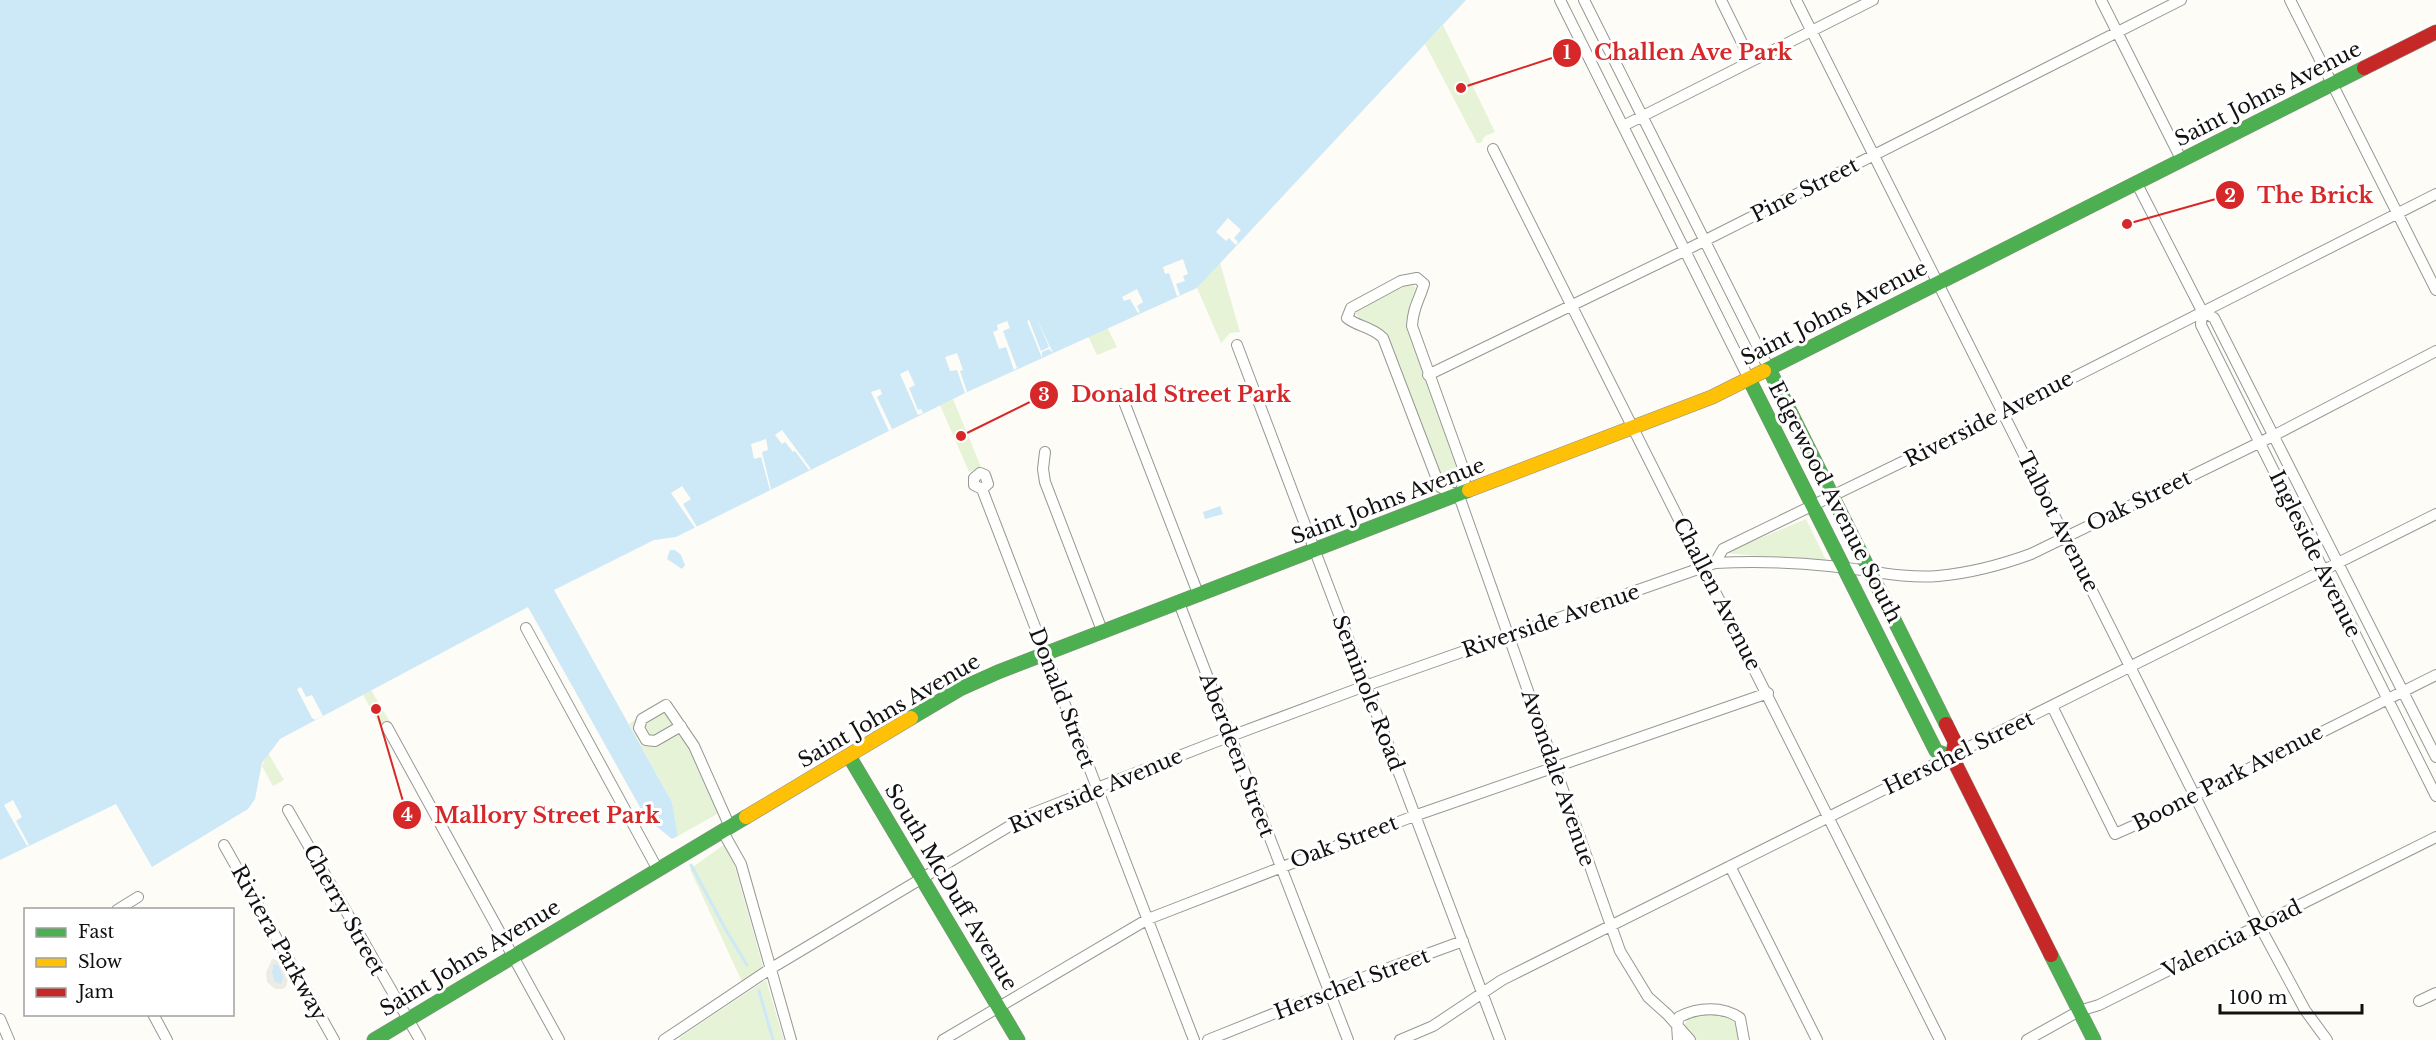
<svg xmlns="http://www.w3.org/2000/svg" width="2436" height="1040" font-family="'Libre Baskerville',serif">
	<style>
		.green { fill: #e7f3d7 }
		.plaza { fill: #edebe2 }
		.water { fill: #cde8f7 }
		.pier { fill: #fdfcf7 }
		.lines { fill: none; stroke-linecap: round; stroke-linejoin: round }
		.stream { stroke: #cde8f7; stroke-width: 3 }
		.street-casing { stroke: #979795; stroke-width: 12 }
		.fast-casing { stroke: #8e8d8b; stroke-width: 15 }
		.slow-casing { stroke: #8e8d8b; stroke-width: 15 }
		.jam-casing { stroke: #8e8d8b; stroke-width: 15 }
		.street { stroke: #fffffe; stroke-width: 10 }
		.fast { stroke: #4caf50; stroke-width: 14 }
		.slow { stroke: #ffc107; stroke-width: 14 }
		.jam { stroke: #c62828; stroke-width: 14 }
		.labels { text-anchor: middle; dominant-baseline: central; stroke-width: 6; stroke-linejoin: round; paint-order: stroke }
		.street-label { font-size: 21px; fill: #111; stroke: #fff }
		.leader { fill: none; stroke: #d62828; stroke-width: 2 }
		.callout-dot { fill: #d62828; stroke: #fff; stroke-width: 2 }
		.mark-label { font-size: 18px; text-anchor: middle; font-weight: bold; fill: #fff }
		.callout-label { font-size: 22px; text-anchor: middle; font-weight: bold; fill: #d62828; stroke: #fff; stroke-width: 6; stroke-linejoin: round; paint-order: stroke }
	</style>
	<rect width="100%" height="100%" fill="#fdfcf7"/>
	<!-- green -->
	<path class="green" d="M1443,25L1495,132L1485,136L1481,143H1477L1425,44Z
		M1220,263L1240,332L1230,333L1221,343L1197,288Z
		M1408,284L1413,285L1417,289C1417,300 1407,307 1406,324L1463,475L1443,484L1385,333L1369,322L1359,319L1356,313L1358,307Z
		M1107,327L1117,347L1097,355L1088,336Z
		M953,399L981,467L969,472L940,405Z
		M1806,519L1827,562L1725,553Z
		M371,690L390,722L381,727L363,695Z
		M660,702L696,758L719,813L678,836L672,802L629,724Z
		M268,753L284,780L273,786L262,766Z
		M725,844L735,867L764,970L743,984L690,869Z
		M766,980L784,1040H680L679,1038Z
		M1719,1014C1735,1019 1738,1024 1738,1040H1697L1684,1026L1688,1018Z"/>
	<!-- plaza -->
	<path class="plaza" d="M272,959L281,961L289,975L286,987L282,989H275L267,982L266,973Z"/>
	<!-- water -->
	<path class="water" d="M0,0H1466L1197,288L965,393L676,537L654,540L554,590L672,802L678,836L672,839L646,818L528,607L280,739L262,763L255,799L248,809L152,867L116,804L0,860Z
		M1220,506L1223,514L1205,519L1203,512Z
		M670,550H675L681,555L685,565L682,569L667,559Z
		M274,964L278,965L283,977L281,984L275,982L272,972Z"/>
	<!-- pier -->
	<path class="pier" d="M1228,218L1241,230L1234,238L1238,242L1236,245L1229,238L1226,241L1216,232Z
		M1183,259L1188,274L1183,276L1185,281L1176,284L1180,295L1177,296L1169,273L1165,274L1163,267Z
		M1137,289L1143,302L1137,306L1140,312L1138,313L1130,299L1124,301L1122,297Z
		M1036,317L1053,353L1049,349L1042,352V358L1027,321L1029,320L1041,351L1049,347Z
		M1007,321L1010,328L1003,331L1017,368L1014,370L1006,347L999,349L993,332L998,330L997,325Z
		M957,353L963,370L960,371L967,392L965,393L957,370L950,371L945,357Z
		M908,370L915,385L909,388L918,410L921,409L923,413L918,415L900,374Z
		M880,389L882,394L877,397L892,429L889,431L871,392Z
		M782,430L811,469L809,470L795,451L793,452L785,442L782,444L775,435Z
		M766,439L768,450L762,452L771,489L770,490L761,457L754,459L751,444Z
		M682,486L691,499L683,504L697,527L695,528L671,493Z
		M301,687L306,697L312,695L323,716L315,720L312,718L297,689Z
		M13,800L22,817L16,821L29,845L27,846L4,805Z"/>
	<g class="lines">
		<!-- stream -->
		<path class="stream" d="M691,865L727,932L747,965
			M759,991L773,1040"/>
		<!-- street casing -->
		<g class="street-casing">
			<path id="street" d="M1560,0L1749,379
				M1584,0L1769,369
				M1721,0L1751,61
				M1796,0L2264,934L2305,1010L2327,1040
				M2101,0L2182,161
				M2290,0L2436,290
				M1623,126L1873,0
				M1493,149L1940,1040
				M2137,184L2202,311L2201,325L2436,796
				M1417,278L1424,284C1419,301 1413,307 1412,326L1466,476L1459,496L1440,487L1383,338C1371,326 1358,327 1347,318L1351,308L1401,281Z
				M2202,311L2214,318L2436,757
				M1237,345L1500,1040
				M1428,375L1686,250L2181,0
				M1121,394L1199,596
				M1045,452L1043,469L1045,482L1103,633
				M982,489L988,484L985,475L980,473L974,478V485L982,489L1194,1040
				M1459,496L1620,951L1648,997L1668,1015L1690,1040
				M1715,563C1753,561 1791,562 1829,566C1865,569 1902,579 1938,576C1971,573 2001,565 2031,554L2273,436L2436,351
				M1179,603L1348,1040
				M526,628L658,870
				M2052,706L2115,834L2187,802L2194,796L2436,675
				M681,726L655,741L646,740L639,728L642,719L666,705L694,746L730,827
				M387,727L559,1040
				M288,810L420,1040
				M723,832L741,864L791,1040
				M224,845L334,1040
				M1730,866L1817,1040
				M117,910L138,897
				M2419,1001L2436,993
				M153,1014L167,1040
				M0,1019L9,1040
				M664,1040L770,969L1028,815L1215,742L1365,686L1715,563L1723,549L2003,413L2436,194
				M943,1040L1148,919L1414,816L1768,693
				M1208,1040L1370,975L1463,941
				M1400,1040L1433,1026L1502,980L2436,514
				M1678,1040L1677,1025L1679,1017C1698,1007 1723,1006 1740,1018L1744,1040
				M2027,1040L2079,1011L2099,1005L2436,837"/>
		</g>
		<!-- fast casing -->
		<g class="fast-casing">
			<path id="fast" d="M1769,369L1946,724
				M1764,371L2364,68
				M1749,379L1936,751L1952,757
				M911,718L960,689L998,672L1469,490
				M849,756L1018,1040
				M2051,955L2094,1040
				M374,1040L746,817"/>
		</g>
		<!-- slow casing -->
		<g class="slow-casing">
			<path id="slow" d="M1469,490L1712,397L1764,371
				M746,817L911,718"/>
		</g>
		<!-- jam casing -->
		<g class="jam-casing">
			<path id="jam" d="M2364,68L2436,32
				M1946,724L1955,742L1952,757L2051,955"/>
		</g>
		<!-- street -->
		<use href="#street" class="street"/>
		<!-- fast -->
		<use href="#fast" class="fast"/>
		<!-- slow -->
		<use href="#slow" class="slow"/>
		<!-- jam -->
		<use href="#jam" class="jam"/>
	</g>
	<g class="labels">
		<!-- street labels -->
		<g class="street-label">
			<text transform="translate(2268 94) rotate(-27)">Saint Johns Avenue</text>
			<text transform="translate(1805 190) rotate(-27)">Pine Street</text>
			<text transform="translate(1834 313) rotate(-27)">Saint Johns Avenue</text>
			<text transform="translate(1989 419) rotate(-27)">Riverside Avenue</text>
			<text transform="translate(1388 501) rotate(-21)">Saint Johns Avenue</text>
			<text transform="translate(2139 501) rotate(-26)">Oak Street</text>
			<text transform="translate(1835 502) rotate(63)">Edgewood Avenue South</text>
			<text transform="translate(2058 522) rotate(63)">Talbot Avenue</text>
			<text transform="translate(2315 554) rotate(64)">Ingleside Avenue</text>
			<text transform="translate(1717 594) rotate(63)">Challen Avenue</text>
			<text transform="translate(1551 621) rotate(-19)">Riverside Avenue</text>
			<text transform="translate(1368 693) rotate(69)">Seminole Road</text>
			<text transform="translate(1062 698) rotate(69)">Donald Street</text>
			<text transform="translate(889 711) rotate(-30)">Saint Johns Avenue</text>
			<text transform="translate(1959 753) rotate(-26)">Herschel Street</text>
			<text transform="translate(1237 755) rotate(69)">Aberdeen Street</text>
			<text transform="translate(1558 778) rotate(71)">Avondale Avenue</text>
			<text transform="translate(2228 778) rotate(-27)">Boone Park Avenue</text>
			<text transform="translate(1096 791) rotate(-23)">Riverside Avenue</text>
			<text transform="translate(1344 842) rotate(-21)">Oak Street</text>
			<text transform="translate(951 887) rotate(59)">South McDuff Avenue</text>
			<text transform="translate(344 910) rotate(61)">Cherry Street</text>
			<text transform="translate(2232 939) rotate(-26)">Valencia Road</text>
			<text transform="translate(279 943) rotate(61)">Riviera Parkway</text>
			<text transform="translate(470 958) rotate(-31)">Saint Johns Avenue</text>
			<text transform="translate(1352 984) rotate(-21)">Herschel Street</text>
		</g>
	</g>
	<!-- callouts -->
	<path class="leader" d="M1461 88L1567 53M2127 224L2230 195M961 436L1044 395M376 709L407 815"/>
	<g class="callout-dot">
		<circle cx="1461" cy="88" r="6"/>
		<circle cx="2127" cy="224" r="6"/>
		<circle cx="961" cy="436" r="6"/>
		<circle cx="376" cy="709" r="6"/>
		<circle cx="1567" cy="53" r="15"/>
		<circle cx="2230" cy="195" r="15"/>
		<circle cx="1044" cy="395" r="15"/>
		<circle cx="407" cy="815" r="15"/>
	</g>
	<g class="mark-label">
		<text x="1567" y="59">1</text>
		<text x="2230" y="202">2</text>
		<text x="1044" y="401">3</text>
		<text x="407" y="821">4</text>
	</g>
	<g class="callout-label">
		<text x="1693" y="60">Challen Ave Park</text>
		<text x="2315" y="203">The Brick</text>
		<text x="1181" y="402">Donald Street Park</text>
		<text x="547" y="823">Mallory Street Park</text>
	</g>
	<!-- legend -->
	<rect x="24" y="908" width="210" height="108" fill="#ffffff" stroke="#a0a0a0" stroke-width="1.5"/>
	<rect x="36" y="928" width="30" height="9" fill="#4caf50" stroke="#a0a0a0" stroke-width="1.5"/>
	<text x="78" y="938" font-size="18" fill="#111111">Fast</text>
	<rect x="36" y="958" width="30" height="9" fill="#ffc107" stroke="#a0a0a0" stroke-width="1.5"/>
	<text x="78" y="968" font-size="18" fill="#111111">Slow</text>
	<rect x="36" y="988" width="30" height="9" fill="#c62828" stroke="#a0a0a0" stroke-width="1.5"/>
	<text x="78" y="998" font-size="18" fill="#111111">Jam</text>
	<!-- scale -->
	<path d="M2220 1004v9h142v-9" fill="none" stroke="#111111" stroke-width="3"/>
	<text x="2229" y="1004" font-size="18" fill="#111111" stroke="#ffffff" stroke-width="4.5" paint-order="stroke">100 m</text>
</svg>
